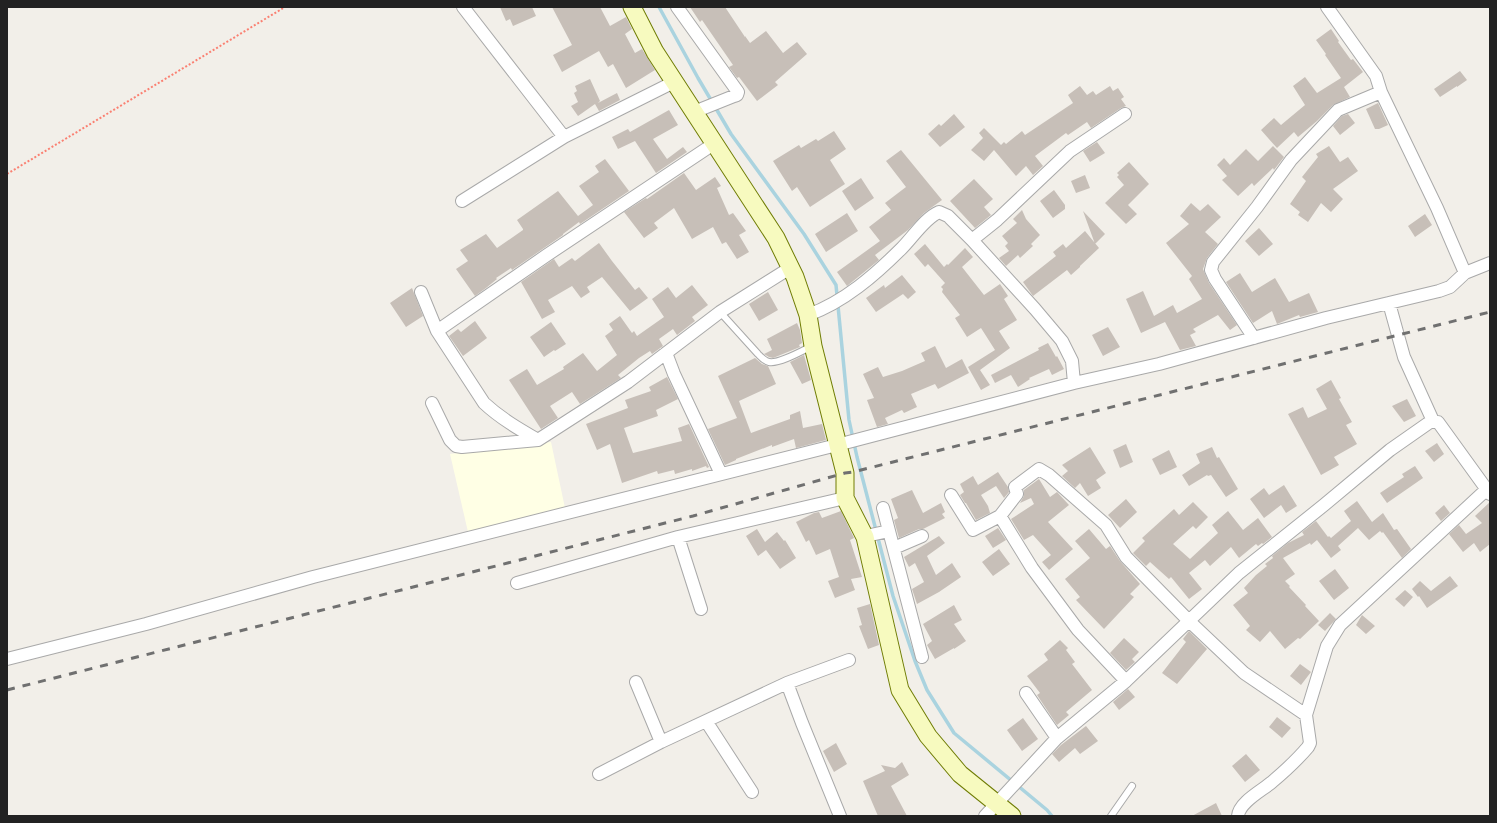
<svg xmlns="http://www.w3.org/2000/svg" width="1497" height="823" font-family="Ubuntu,sans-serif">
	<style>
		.education { fill: #ffffe5 }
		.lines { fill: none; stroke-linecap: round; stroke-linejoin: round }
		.stream { stroke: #aad3df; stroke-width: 3.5 }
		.building { fill: #c7bfb8 }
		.lane-casing { stroke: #a9a9a9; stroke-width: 8 }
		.street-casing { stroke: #a9a9a9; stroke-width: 14 }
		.secondary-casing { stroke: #707d05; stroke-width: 19 }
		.path { stroke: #fa8072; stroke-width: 2; stroke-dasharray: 2 2; stroke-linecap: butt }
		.lane { stroke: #fff; stroke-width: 6 }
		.street { stroke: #fff; stroke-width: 12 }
		.secondary { stroke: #f7fabf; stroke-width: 17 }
		.rail { stroke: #707070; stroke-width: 3; stroke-dasharray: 8 8; stroke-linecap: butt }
	</style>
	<rect width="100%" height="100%" fill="#f2efe9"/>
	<!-- education -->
	<path class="education" d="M551,442L565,508L468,532L450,454Z"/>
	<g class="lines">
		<!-- stream -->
		<path class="stream" d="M659,7L698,78L731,134L804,234L836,285L849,420L857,457L893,596L915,661L927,690L954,733L1047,810L1052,816"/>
	</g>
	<!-- building -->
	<path class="building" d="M500,7H532L536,16L513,26L510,19L506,21Z
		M552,7H600L610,26L626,17L632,29L625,34L635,53L642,49L655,70L626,88L613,64L608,67L599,51L562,72L553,55L572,45Z
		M690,7H725L745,37V36L750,43L766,31L783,53L797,42L807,54L775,82L778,85L757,101L739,77L737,78L729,67L733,65L702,20L700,22Z
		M1331,29L1339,41L1338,42L1351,60L1353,59L1363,72L1344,87L1350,97L1333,105L1317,121L1298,137L1294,132L1277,148L1261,130L1274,118L1281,125L1305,105L1293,86L1305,77L1317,93L1341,78L1325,55L1326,54L1316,40Z
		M1460,71L1467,80L1457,87V86L1440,97L1434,89Z
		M590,79L600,101L598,103L617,93L620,100L599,111L595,104L578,116L571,106L578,102L574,93L577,91L575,86Z
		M1080,86L1087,95L1093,91L1096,95L1110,86L1113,91L1118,88L1124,97L1121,99L1126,106L1121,108L1091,128L1087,122L1068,135L1066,133L1035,156L1043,166L1033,175L1026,166L1016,176L994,150L984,161L971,150L983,138L979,133L984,128L1001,145L1004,142L1006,144L1022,131L1025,135L1073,103L1068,95Z
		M1378,103L1388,125L1379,129H1375L1366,109Z
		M669,110L678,125L653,139L667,159L683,147L687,152L656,173L635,141L618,149L612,137L628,129L630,132Z
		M954,114L965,127L940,147L928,134L939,124L941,126Z
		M1348,114L1355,123L1340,135L1333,126L1342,116Z
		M834,131L846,149L830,160L845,184L810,207L797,187L792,191L773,161L799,145L801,148L816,139L818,141Z
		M1097,142L1105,153L1090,162L1083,151Z
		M1273,146L1284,157L1274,170L1273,168L1254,186L1252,183L1238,196L1222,180L1227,176L1217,165L1224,158L1230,165L1246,149L1258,161Z
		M1329,146L1340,162L1348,157L1358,171L1333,189L1343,199L1331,212L1321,203L1308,222L1298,215L1300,212L1290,204L1306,181L1302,177L1318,157L1316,154Z
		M901,150L942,200L924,213L908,230L875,255L879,260L847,286L837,272L880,241L869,227L891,210L885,203L906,187L886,161Z
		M605,159L629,191L580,224L579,222L563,234V235L512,270L511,268L496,278L497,279L486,288L475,296L456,269L468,261L460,250L486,234L497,248L523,230V229L517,220L558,191L578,216L593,205L579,186L599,172L595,166Z
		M1129,162L1149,184L1128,205L1137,214L1126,224L1105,203L1124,185L1117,177L1119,175L1117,173Z
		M684,173L696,190L715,177L721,186L717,188L729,215L733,213L746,231L739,235L749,252L737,259L726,242L722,244L713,227L692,239L674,208L654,223L658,228L644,238L624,212L646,198L647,199Z
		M1085,175L1090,188L1076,193L1071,181Z
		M861,178L874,198L855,211L842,191Z
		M974,179L993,199L984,207L991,215L975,228L950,201Z
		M1054,190L1065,205V209L1053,218L1040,201Z
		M1191,203L1200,211L1208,204L1221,217L1205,232L1218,244L1207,258L1203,269L1209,283L1237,325L1230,330L1218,315L1193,329L1196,332L1190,335L1196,346L1180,350L1165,322L1141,333L1126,299L1143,291L1154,316L1173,305L1177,313L1202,299L1189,279L1192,276L1166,243L1189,224L1180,216Z
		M1022,210L1026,219L1040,235L1031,244L1033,246L1020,258L1018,255L1006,266L999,258L1009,251L1005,246L1008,243L1002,236L1017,223L1013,219Z
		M1083,211L1105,234L1095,244Z
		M847,213L858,231L826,252L815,234Z
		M1425,214L1432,225L1415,237L1408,226Z
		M1259,228L1273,244L1259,256L1245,241Z
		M1085,231L1099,248L1080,266V267L1071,275L1067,270L1033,296L1023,282L1056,256L1053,252L1063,244L1066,248Z
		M599,243L612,261L635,290L639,287L648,298L630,311L602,277L587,287L590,292L581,298L572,286L548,300L555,312L542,319L521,282L554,259L559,267L572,258L575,261Z
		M925,244L944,267L947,264L948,265L965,248L973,257L962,267L984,295L1000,284L1008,296L1004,299L1017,320L999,331L1010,348L980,370L990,385L981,390L968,367L995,350L981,328L967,337L955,318L960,315L942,292L943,289L941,287L945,283L928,264L925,267L914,254Z
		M1240,273L1252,292L1275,278L1289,302L1309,293L1318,312L1300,317L1299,315L1277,324L1272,311L1253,323L1226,282Z
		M902,275L916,292L908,299L903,294L876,312L866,298L884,285L885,288Z
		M692,285L708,305L692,317L695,321L677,335L673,329L659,339L663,346L652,354L650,351L639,358L618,375L621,378L580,404L572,392L550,406L558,418L541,429L509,380L527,369L537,385L564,369L563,367L583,353L597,371L617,355L605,336L613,330L609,324L620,316L632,333L634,331L637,336L664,317L652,299L668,287L676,298Z
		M412,288L423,316L406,327L390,303Z
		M768,292L778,310L759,321L749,304Z
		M475,321L487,338L463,356L449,336L458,329L461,332Z
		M551,322L566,344L555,351L554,350L544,357L530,337Z
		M797,323L800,330L802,343L799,345L800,347L773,358L769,357L764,354L772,350L767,339Z
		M1108,327L1120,347L1103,356L1092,335Z
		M1048,343L1056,357L1057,356L1064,369L1052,375L1049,369L1029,378L1030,379L1018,387L1011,375L995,383L991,375L1039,350L1038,348Z
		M935,346L946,368L962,359L969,373L938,389L935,384L911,394L917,407L904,413L902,410L885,418L888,424L877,427L867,400L874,398L863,374L878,367L883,377L902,371L925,361L921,353Z
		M804,355L811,380L802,384L790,362Z
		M755,358L762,364L768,366L776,384L739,401L751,433L790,419V415L800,411L803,428L822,424L826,440L796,448L794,439L772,447V445L736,459V460L725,465L708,429L737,418L718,376Z
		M667,377L678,399L656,410L658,416L624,428L633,453L682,441L678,428L689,424L709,467L707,468L706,466L692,471V469L675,474L674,470L658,474L657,471L622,483L610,444L597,450L586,424L628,408L625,400L651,391L649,387Z
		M1331,380L1341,398L1339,399L1352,422L1346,425L1357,444L1334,457L1339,465L1321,475L1288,414L1303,407L1308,418L1327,409L1316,389Z
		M1407,399L1416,416L1404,422L1392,406Z
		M1437,443L1444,454L1434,462L1425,451Z
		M1126,444L1133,462L1120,468L1113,450Z
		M1090,447L1106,473L1096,480L1101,488L1088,496L1080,483L1075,488L1062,476L1068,471L1062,465Z
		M1212,447L1217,458L1219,457L1238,489L1226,497L1211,475L1208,476L1207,475L1189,486L1182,475L1200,463L1196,454Z
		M1169,450L1177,467L1160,475L1152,459Z
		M1415,466L1423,478L1387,503L1380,493L1404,477L1402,474Z
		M998,472L1008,487L1009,492L1004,498L996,486L981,495L988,506L990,513L976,520L966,503H965L960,495L964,492L960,484L973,476L978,485Z
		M1039,479L1050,497L1057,492L1069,505L1048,522L1073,549L1049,570L1042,562L1051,555L1033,535L1024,540L1011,519L1034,504L1031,498L1020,503L1024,496V490Z
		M1284,485L1297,506L1286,513L1281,505L1264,518L1250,499L1264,488L1269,495Z
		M912,490L923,513L941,503L945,512L942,514L945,518L923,529H919L899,538L894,520L898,518L891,499Z
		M1126,499L1137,512L1120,528L1108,515Z
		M1357,501L1372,522L1383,513L1394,530L1397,529L1411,549L1402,558L1383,532L1382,533L1380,531L1369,540L1358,528L1338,546L1341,550L1331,558L1317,540L1311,545L1310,543L1283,558L1295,574L1285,581L1290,586L1289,587L1306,605L1305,606L1319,621L1300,639L1298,638L1285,649L1270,631L1260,642L1246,630L1250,626L1233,605L1248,593L1244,588L1256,575L1267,566L1265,564L1273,558L1272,556L1288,543L1304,535L1302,532L1316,521L1328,537L1329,536L1331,538L1351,521L1344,511Z
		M1193,502L1208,517L1196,529L1193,526L1173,544L1190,559L1218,533L1212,525L1228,511L1243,530L1258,518L1272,537L1263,544L1262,543L1258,546L1256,544L1239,558L1231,547L1210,566L1205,560L1189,573L1202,589L1189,599L1171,577L1169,579L1150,562L1146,566L1133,553L1145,541L1142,538L1174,509L1179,515Z
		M1490,502V544L1480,552L1474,543L1463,552L1449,534L1459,525L1466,534L1482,523L1475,516Z
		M1444,505L1450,513L1441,521L1435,513Z
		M841,511L854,538L850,540L862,577L851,579L855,590L835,598L828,581L839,577L830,549L816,555L809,540L806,542L796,522L814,513L819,512L822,518Z
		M998,528L1006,540L993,548L985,536Z
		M757,529L765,542L777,532L784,541L785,540L796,558L780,569L766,550L758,556L746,536Z
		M1089,529L1106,549L1110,546L1120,561L1140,584L1130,594L1134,597L1104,629L1076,600L1080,597L1065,579L1090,558L1075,541Z
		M939,536L945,543L927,556L936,575L952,563L961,577L939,592L917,604L912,589L924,582L915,563L909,567L904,557Z
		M999,549L1010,564L993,576L982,562Z
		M1335,569L1349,588L1334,600L1319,581Z
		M1450,576L1458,586L1427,608L1419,596L1418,597L1412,589L1420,581L1431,591Z
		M1405,590L1413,597L1404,607L1395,599Z
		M870,604L879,645L868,649L859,626L862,625L857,608Z
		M954,605L962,620L954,624L966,641L954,649V648L935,659L927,645L932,641L923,624Z
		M1330,613L1336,619L1325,631L1318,625Z
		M1362,615L1375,626L1366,634L1356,625Z
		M1189,631L1207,649L1177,684L1162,673L1186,642L1183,639Z
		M1124,638L1139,652L1132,659L1135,662L1126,670L1110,653Z
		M1060,640L1068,648L1066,650L1075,662L1072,664L1092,690L1066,712L1069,715L1057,725L1037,695L1040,693L1027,676L1048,660L1044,654Z
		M1300,664L1311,672L1301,685L1290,676Z
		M1128,689L1135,697L1119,710L1113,702Z
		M1277,717L1291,728L1282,738L1269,727Z
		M1023,718L1038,739L1022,751L1007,730Z
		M1086,726L1098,741L1080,754L1075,748L1059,762L1052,754L1061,745Z
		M836,743L847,764L834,772L823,751Z
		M1246,754L1260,770L1245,782L1232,766Z
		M902,762L909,775L891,786L907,816H878L863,781L885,771L881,765L895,768Z
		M1216,803L1222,816H1192Z"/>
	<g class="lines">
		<!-- lane casing -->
		<g class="lane-casing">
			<path id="lane" d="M720,312L758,354C761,357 764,361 769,362C779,364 802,351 812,346
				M1111,816L1132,786"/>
		</g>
		<!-- street casing -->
		<g class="street-casing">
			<path id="street" d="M463,7L564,137
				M677,7L738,92L737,95L734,96L694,112
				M1327,7L1376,76L1381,92L1437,208L1465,273
				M462,201L564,137L674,82
				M972,240L997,220L1070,151L1125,114
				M421,292L437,331L484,403C500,418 519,429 538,440
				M1389,303L1404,357L1433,421
				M808,315C844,302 875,275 902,248C913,237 925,218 939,212L948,216L972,240L1035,309L1062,341L1072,361L1074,383
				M437,331L547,255L715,143
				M1254,338L1215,279L1211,270L1213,262L1257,207L1291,160L1338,110L1381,92
				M666,353L674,374L721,474
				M432,403L450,440L456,446L462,447L538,440L628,382L720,312L790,268
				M951,495L973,530L1000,516L1017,494L1015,487L1039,469L1049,475L1106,525L1126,557L1189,621L1244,673L1306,715
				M883,508L922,657
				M1000,516L1032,568L1078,630L1126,681
				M678,537L701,609
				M865,537L866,536L889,531
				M894,548L922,536
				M517,583L678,537L845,498
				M7,659L146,624L313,577L837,445L1074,383L1159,364L1326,318L1439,291L1450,287L1465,273L1490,263
				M636,682L661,742
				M787,683L802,723L840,816
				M1026,693L1057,738
				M706,721L752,792
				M599,774L661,742L787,683L849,660
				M985,816L1057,738L1126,681L1239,573L1324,505L1390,450L1430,422H1438L1490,494
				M1238,816C1239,802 1263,790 1272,782C1285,771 1297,760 1308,747L1310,743L1306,715L1327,646L1340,625L1486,490"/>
		</g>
		<!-- secondary casing -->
		<g class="secondary-casing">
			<path id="secondary" d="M632,7L655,52L776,238L795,277L808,315L813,346L845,473V498L865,537L900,690L928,736L960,774L1012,816"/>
		</g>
		<!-- path -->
		<path class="path" d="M7,174L285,7"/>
		<!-- lane -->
		<use href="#lane" class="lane"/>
		<!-- street -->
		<use href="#street" class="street"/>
		<!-- secondary -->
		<use href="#secondary" class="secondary"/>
		<!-- rail -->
		<path class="rail" d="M7,690L693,516L845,473L853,472L1490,312"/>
	</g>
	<!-- border -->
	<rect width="1497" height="823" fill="none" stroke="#222222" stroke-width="16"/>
</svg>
